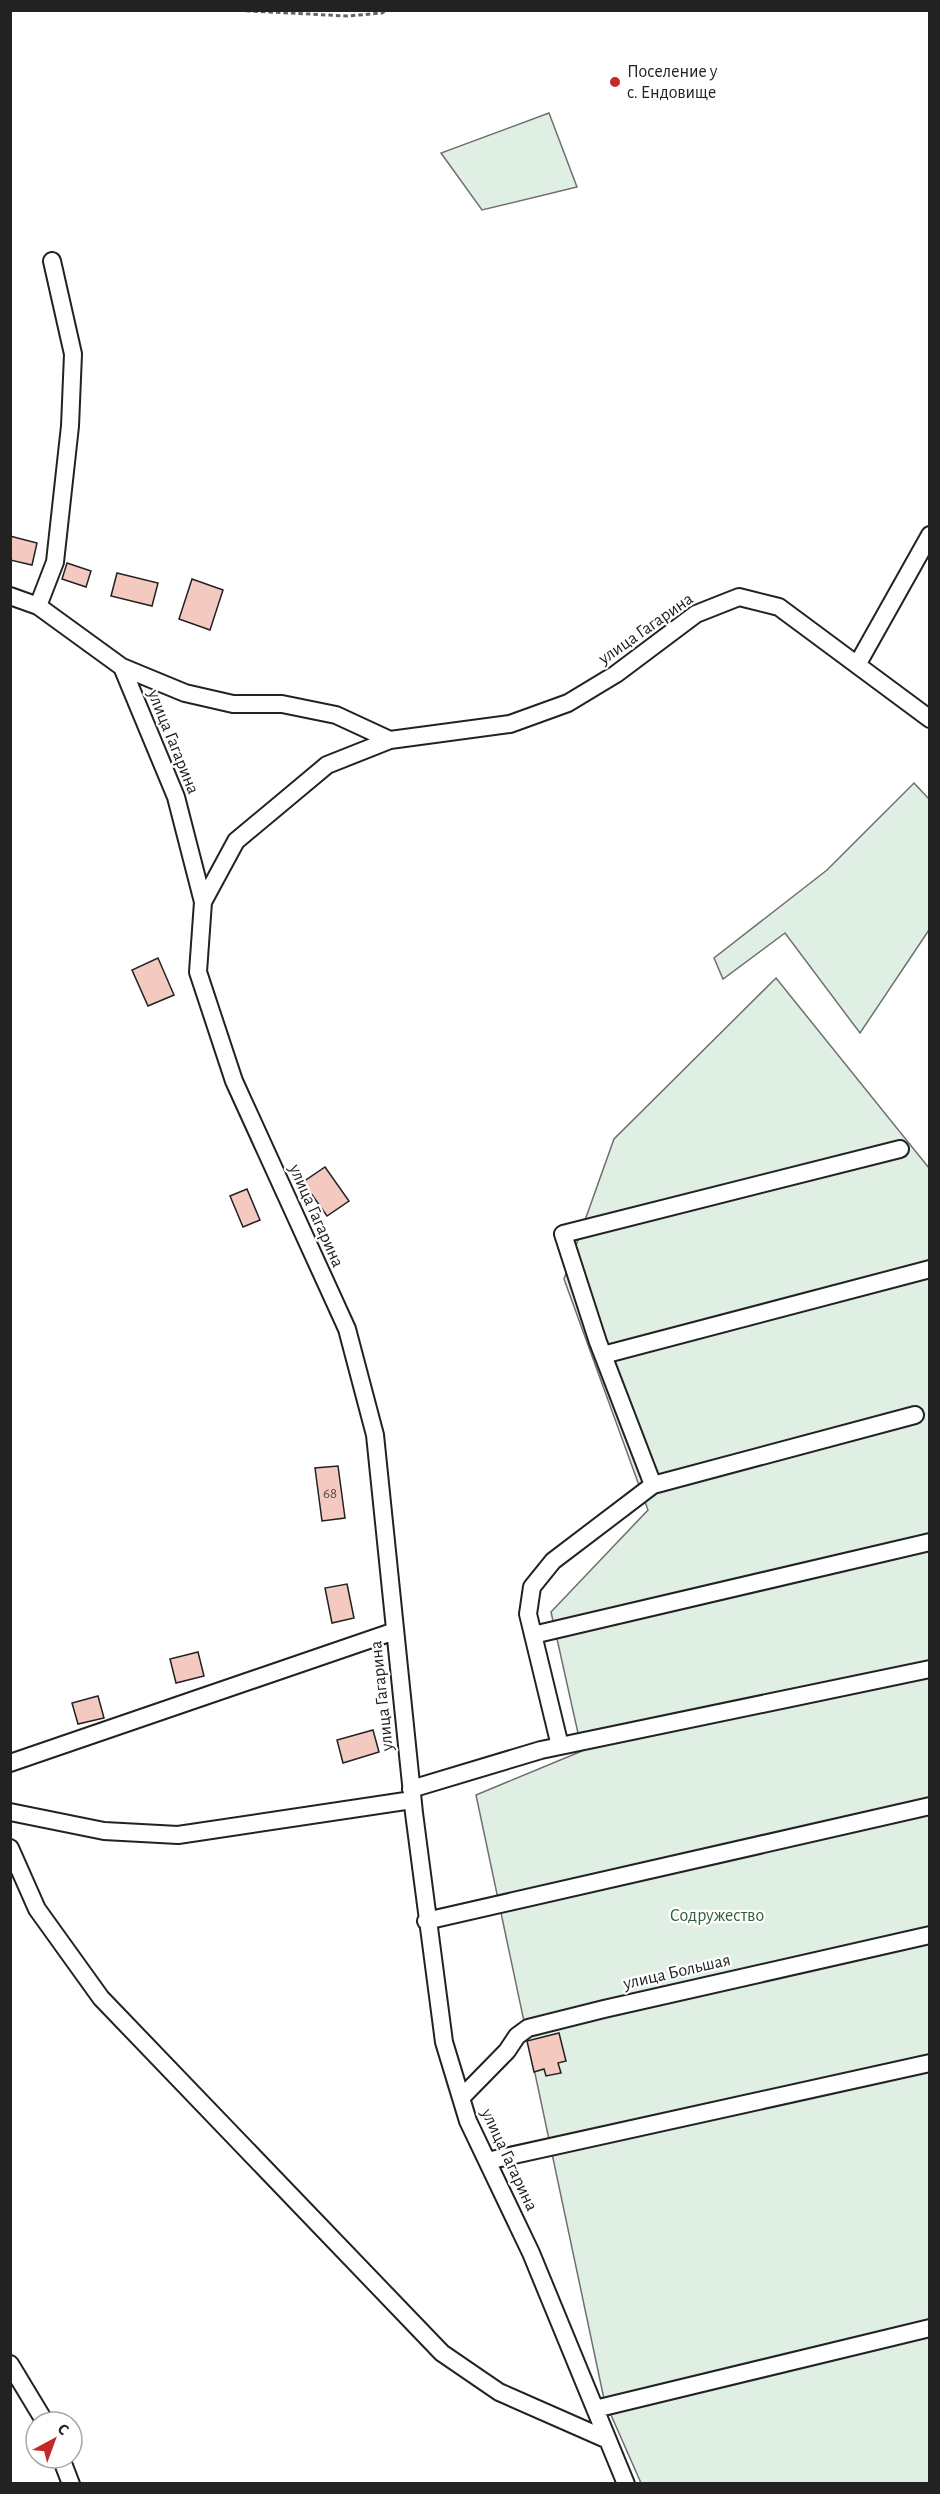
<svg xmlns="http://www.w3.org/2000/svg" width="940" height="2494" font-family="'Alegreya Sans',sans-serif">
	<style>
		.green { fill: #e0efe3; stroke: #6f6f6f; stroke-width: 1.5 }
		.building { fill: #f3c9c0; stroke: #222; stroke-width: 1.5 }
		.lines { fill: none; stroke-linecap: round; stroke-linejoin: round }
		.minor-casing { stroke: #222; stroke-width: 20 }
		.path { stroke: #646464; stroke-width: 3; stroke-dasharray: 4.5 3; stroke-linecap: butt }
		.minor { stroke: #fff; stroke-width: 16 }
		.poi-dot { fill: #c62828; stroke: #fff; stroke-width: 2 }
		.labels { text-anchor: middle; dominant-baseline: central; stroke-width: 4.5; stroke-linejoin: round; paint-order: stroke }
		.number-label { font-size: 15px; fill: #564c4a }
		.poi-label { font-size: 18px; fill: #222; stroke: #fff; text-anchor: start }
		.street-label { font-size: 18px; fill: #222; stroke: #fff }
		.park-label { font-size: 18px; fill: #2f5e38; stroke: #fff }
	</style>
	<rect width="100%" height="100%" fill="#fff"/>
	<!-- green -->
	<path class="green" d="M549,113L577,187L482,210L441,153Z
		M914,783L929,799V930L860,1033L785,933L723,979L714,958L827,870Z
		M776,978L929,1168V2483H641L604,2399L476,1795L582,1751L551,1612L648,1510L564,1279L614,1139Z"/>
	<!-- building -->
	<path class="building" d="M10,536L37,543L32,565L10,560Z
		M67,563L91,571L86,587L62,579Z
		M117,573L158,583L152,606L111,596Z
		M192,579L223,590L210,630L179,619Z
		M158,958L174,995L148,1006L132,970Z
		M325,1167L349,1201L327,1216L303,1182Z
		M247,1189L260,1220L243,1227L230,1196Z
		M338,1466L345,1518L322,1521L315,1468Z
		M347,1584L354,1618L332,1623L325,1588Z
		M198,1652L204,1676L176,1683L170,1659Z
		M98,1696L104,1718L78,1724L72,1703Z
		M373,1730L379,1752L343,1763L337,1740Z
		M559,2033L566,2061L558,2063L561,2073L546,2076L544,2069L534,2072L527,2041Z"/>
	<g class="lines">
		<!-- minor casing -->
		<g class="minor-casing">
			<path id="minor" d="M10,596L38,606L122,667L176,797L203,902
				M38,606L55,562L70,426L73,354L52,261
				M857,665L930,535
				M122,667L185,693L233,704H282L336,715L390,740
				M603,1355L930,1269
				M653,1485L915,1415
				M533,1635L930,1542
				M560,1746L528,1614L532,1587L553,1561L653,1485L598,1342L563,1234L900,1149
				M10,1763L395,1631
				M411,1789L541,1750L930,1669
				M10,1812L104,1831L178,1835L412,1800
				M10,1848L37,1909L101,1998L442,2353L499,2392L608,2440
				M426,1921L930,1806
				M461,2098L507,2051L517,2036L528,2028L604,2009L930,1935
				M487,2161L930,2063
				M10,2364L45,2422
				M595,2409L930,2328
				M61,2458L71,2484
				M626,2484L531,2253L468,2121L444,2042L414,1813L375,1435L347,1329L234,1081L198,972L203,902L236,841L327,765L390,740L510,724L568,703L616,674L696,614L739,597L779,607L930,719"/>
		</g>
		<!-- path -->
		<path class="path" d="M231,10L347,16L382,13L386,10"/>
		<!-- minor -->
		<use href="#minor" class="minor"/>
	</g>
	<!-- markers -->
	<circle class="poi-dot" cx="615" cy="82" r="6"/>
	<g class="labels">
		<!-- number labels -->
		<g class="number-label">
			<text x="330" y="1493">68</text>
		</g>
		<!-- poi labels -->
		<g class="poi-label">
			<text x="627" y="72">Поселение у<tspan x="627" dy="21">с. Ендовище</tspan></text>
		</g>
		<!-- street labels -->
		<g class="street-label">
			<text transform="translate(646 629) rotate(-35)">улица Гагарина</text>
			<text transform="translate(173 742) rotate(68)">улица Гагарина</text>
			<text transform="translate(316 1216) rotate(66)">улица Гагарина</text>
			<text transform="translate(382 1696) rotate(-96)">улица Гагарина</text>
			<text transform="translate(677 1972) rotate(-13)">улица Большая</text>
			<text transform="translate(509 2160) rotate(65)">улица Гагарина</text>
		</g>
		<!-- park labels -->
		<g class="park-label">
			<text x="717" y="1916">Содружество</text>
		</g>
	</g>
	<!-- border -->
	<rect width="940" height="2494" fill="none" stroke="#222222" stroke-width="24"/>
	<!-- north arrow -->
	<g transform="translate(54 2440) rotate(41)"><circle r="28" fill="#ffffff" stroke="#a7a7a7" stroke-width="1.5"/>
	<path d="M0-4.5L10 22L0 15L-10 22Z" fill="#c62828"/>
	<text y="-9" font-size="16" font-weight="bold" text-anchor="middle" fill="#222222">С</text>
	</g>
</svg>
